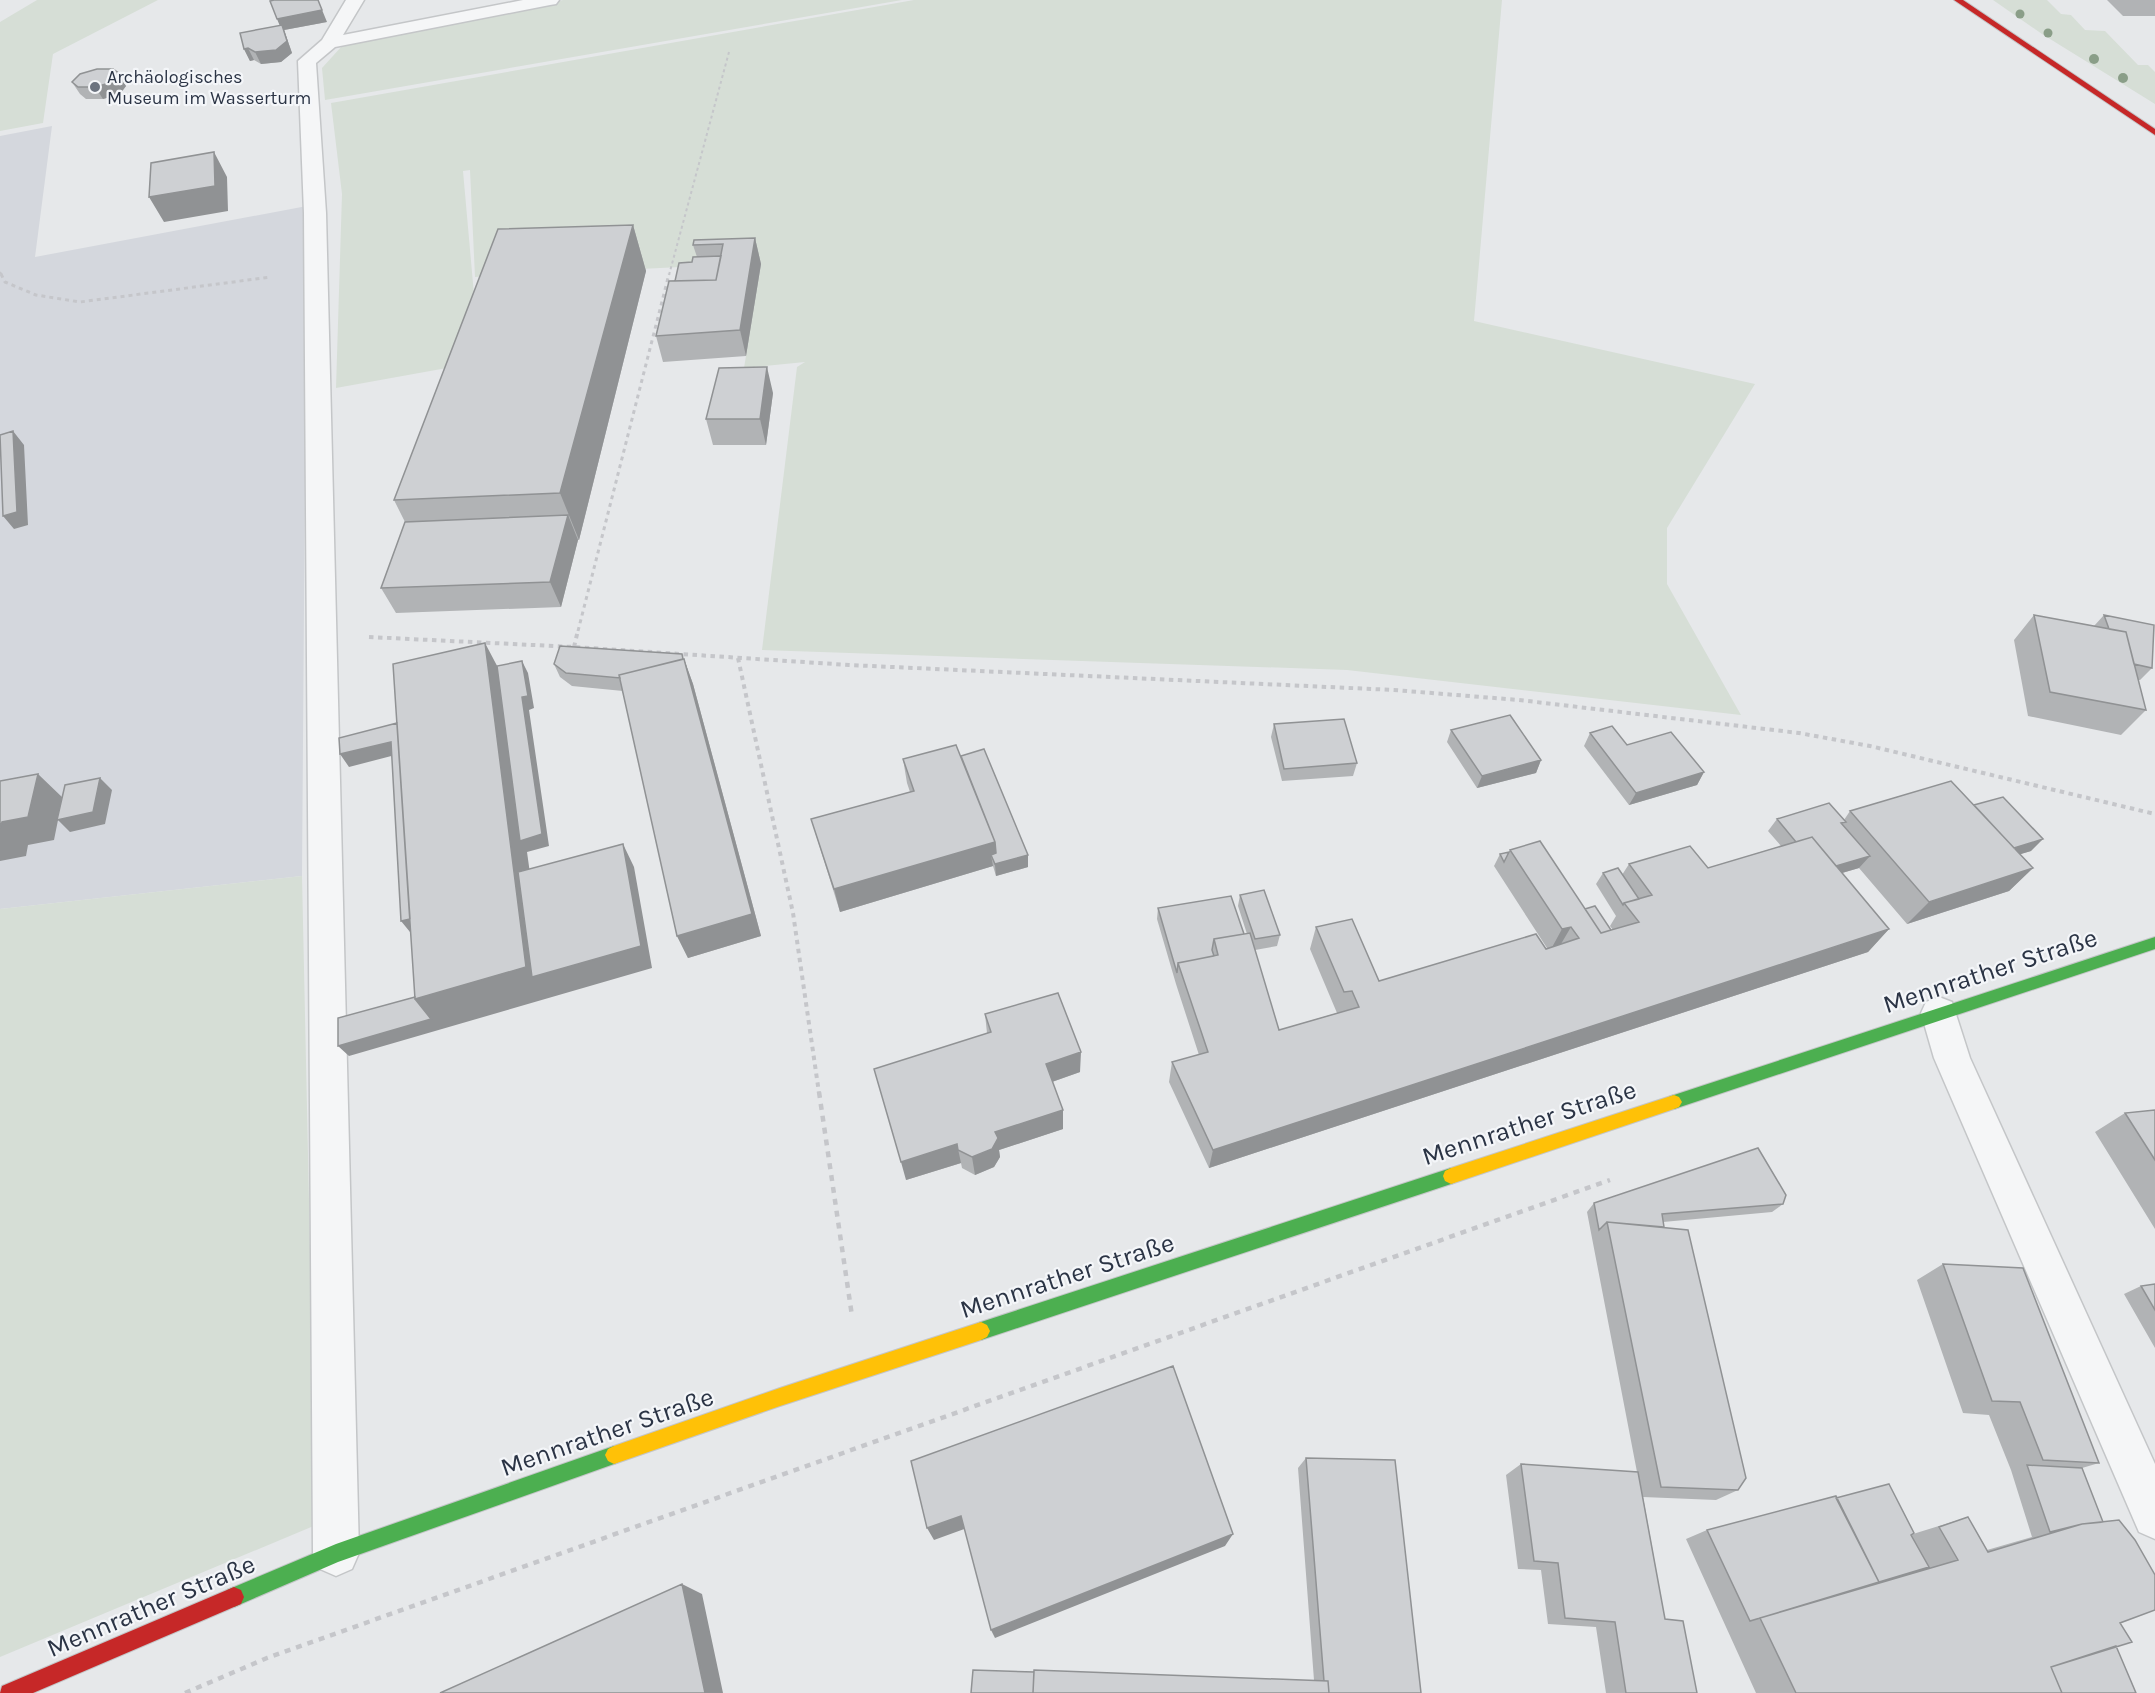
<svg xmlns="http://www.w3.org/2000/svg" width="2155" height="1693" font-family="Karla,sans-serif">
	<style>
		.built { fill: #d4d7dd }
		.green { fill: #d6ded6 }
		.lines { fill: none; stroke-linecap: round; stroke-linejoin: round }
		.lane-casing { stroke: #c4c6c8; stroke-width: 3 }
		.fast-casing { stroke: #c4c6c8; stroke-width: 2 }
		.slow-casing { stroke: #c4c6c8; stroke-width: 2 }
		.jam-casing { stroke: #c4c6c8; stroke-width: 2 }
		.path-far3 { stroke: #c5c6ca; stroke-width: 2; stroke-dasharray: 3 3; stroke-linecap: butt }
		.path-far2 { stroke: #c5c6ca; stroke-width: 3; stroke-dasharray: 4 4; stroke-linecap: butt }
		.path-far1 { stroke: #c5c6ca; stroke-width: 4; stroke-dasharray: 4.5 4.5; stroke-linecap: butt }
		.path { stroke: #c5c6ca; stroke-width: 4.5; stroke-dasharray: 6 6; stroke-linecap: butt }
		.lane { fill: #f5f6f7; fill-rule: evenodd }
		.fast { fill: #4caf50; fill-rule: evenodd }
		.slow { fill: #ffc107; fill-rule: evenodd }
		.jam { fill: #c62828; fill-rule: evenodd }
		.tree { fill: #8a9e88 }
		.wall { fill: #b1b3b5 }
		.shaded-wall { fill: #909294 }
		.building { fill: #ced0d3; stroke: #909294; stroke-width: 1.5 }
		.poi-dot { fill: #6c737f; stroke: #f4f6f9; stroke-width: 2 }
		.labels { text-anchor: middle; dominant-baseline: central; stroke-width: 4.5; stroke-linejoin: round; paint-order: stroke }
		.far-poi-label { font-size: 18px; fill: #2b3445; stroke: #f4f6f9; text-anchor: start }
		.near-street-label { font-size: 26px; fill: #2b3445; stroke: #f4f6f9 }
	</style>
	<rect width="100%" height="100%" fill="#e6e8ea"/>
	<!-- built -->
	<path class="built" d="M52,126L35,257L307,206L302,876L0,909V136Z"/>
	<!-- green -->
	<path class="green" d="M37,0H158L53,54L43,123L0,131V22Z
		M563,0H902L325,100L322,68L342,46Z
		M914,0H1502L1474,321L1755,384L1667,528V584L1741,715L1347,670L762,650L797,367L805,362L744,368L746,356L701,266L475,277L470,170L463,171L480,362L336,388L342,194L331,103Z
		M1993,0H2047L2061,14L2071,15L2085,30L2105,31L2138,65H2148L2155,72V104L2042,34Z
		M302,876L316,1525L0,1657V909Z"/>
	<g class="lines">
		<!-- lane casing -->
		<g class="lane-casing">
			<path id="lane" d="M346,0H364L343,35L523,0H559L556,4L550,5L335,47L316,63L326,213L359,1553L352,1569L336,1576L320,1569L313,1553L304,213L298,61L322,40Z
				M1939,997L1952,1002L1970,1058L2155,1464V1539L2139,1532L1934,1058L1921,1013L1926,1002Z"/>
		</g>
		<!-- fast casing -->
		<g class="fast-casing">
			<path id="fast" d="M2155,937V949L1674,1109L1669,1107L1666,1102L1669,1097L1674,1095Z
				M1451,1168L1457,1171L1459,1176L1457,1181L1451,1184L981,1340L975,1337L972,1331L975,1325L981,1322Z
				M614,1446L620,1449L623,1455L620,1461L614,1464L338,1562L234,1607L227,1604L224,1597L227,1590L336,1544Z"/>
		</g>
		<!-- slow casing -->
		<g class="slow-casing">
			<path id="slow" d="M1674,1095L1679,1097L1682,1102L1679,1107L1674,1109L1451,1184L1445,1181L1443,1176L1445,1171L1451,1168Z
				M981,1322L987,1325L990,1331L987,1337L981,1340L780,1406L614,1464L608,1461L605,1455L608,1449L614,1446L780,1388Z"/>
		</g>
		<!-- jam casing -->
		<g class="jam-casing">
			<path id="jam" d="M1954,0H1963L2155,129V135Z
				M234,1587L241,1590L244,1597L241,1604L33,1693H0L2,1686Z"/>
		</g>
		<!-- path-far3 -->
		<path class="path-far3" d="M0,272L2,275
			M669,275L729,52"/>
		<!-- path-far2 -->
		<path class="path-far2" d="M1,274L5,282L36,295L80,302L271,277
			M578,631L669,274"/>
		<!-- path-far1 -->
		<path class="path-far1" d="M369,637L574,647L849,665L1394,690L1519,700L1799,733L1870,746L2155,814
			M574,647L578,630
			M738,658L793,913L819,1093"/>
		<!-- path -->
		<path class="path" d="M819,1092L852,1316
			M185,1693L267,1658L1610,1180"/>
		<!-- lane -->
		<use href="#lane" class="lane"/>
		<!-- fast -->
		<use href="#fast" class="fast"/>
		<!-- slow -->
		<use href="#slow" class="slow"/>
		<!-- jam -->
		<use href="#jam" class="jam"/>
	</g>
	<!-- trees -->
	<g class="tree">
		<circle cx="2020" cy="14" r="4.5"/>
		<circle cx="2048" cy="33" r="4.5"/>
		<circle cx="2094" cy="59" r="5"/>
		<circle cx="2123" cy="78" r="5"/>
	</g>
	<!-- wall -->
	<path class="wall" d="M2107,0H2155V16H2123Z
		M327,22L284,30L292,53L281,62L261,64L254,60L250,61L244,49L280,25Z
		M72,82L126,86L120,94L103,99H86L80,94Z
		M633,225L646,271L579,540H578L561,607L396,613L381,588L405,522L394,500Z
		M755,238L761,264L746,356L663,362L656,336L675,281L697,257L693,245Z
		M773,393L766,445H713L706,419Z
		M2034,615L2094,626L2104,615L2152,668L2140,680H2138L2146,710L2121,735L2028,716L2014,640Z
		M684,659L693,684L761,936L688,958L677,936L623,691L572,686L560,677L554,664Z
		M1274,724L1357,763L1353,776L1282,781L1271,737Z
		M1451,730L1541,760L1536,773L1477,788L1447,742Z
		M1590,733L1627,745L1704,772L1697,785L1629,805L1584,746Z
		M961,756L1028,855V867L996,876L993,866L840,912L811,819L910,792L907,783L903,759Z
		M1974,805L2031,851L2020,854L2033,868L2009,891L1907,924L1859,868L1842,873L1889,929L1868,952L1209,1168L1169,1082L1172,1062L1199,1055L1176,984L1157,919L1158,908L1244,934H1247L1238,906L1240,895L1280,935L1277,946L1255,950L1279,1030L1337,1013L1310,949L1316,927L1379,981L1547,948L1494,866L1500,854L1509,852L1510,850L1611,930H1613L1610,926L1616,916L1596,884L1603,873L1622,875L1629,864L1708,868L1781,846L1768,831L1777,819L1844,820L1850,811Z
		M985,1014L1080,1072L1052,1082L1063,1110V1129L999,1150L1000,1157L994,1167L975,1175L962,1168L961,1163L906,1180L987,1033Z
		M2155,1110V1229L2095,1132L2125,1113Z
		M1594,1203L1783,1204L1772,1212L1663,1222L1664,1227L1738,1490L1716,1500L1643,1497L1665,1619L1697,1693H1606L1596,1627L1548,1624L1541,1570L1518,1569L1506,1475L1521,1464L1637,1472L1587,1212Z
		M1943,1264L2099,1463L2082,1468L2120,1623L2116,1646L2136,1693H1756L1686,1539L1707,1530L1836,1498L1913,1534L1968,1517L1987,1550L2032,1537L2011,1470L1989,1415L1963,1413L1917,1280Z
		M2155,1284V1348L2124,1294L2141,1286Z
		M1306,1458L1421,1693L1314,1680L1298,1468Z"/>
	<!-- shaded-wall -->
	<path class="shaded-wall" d="M318,0L327,22L284,30L292,53L281,62L261,64L255,52L282,31L277,19Z
		M248,48L254,60L250,61L244,49Z
		M120,74L126,86L120,94L103,99L95,87Z
		M214,152L227,177L228,211L164,222L149,197Z
		M633,225L646,271L579,540L560,493Z
		M755,238L761,264L746,356L740,330Z
		M767,367L773,393L766,445L760,419Z
		M13,431L24,445L28,525L14,529L3,516Z
		M568,515L578,540L561,607L550,582Z
		M485,643L504,679L522,697V661L528,673L534,708L529,710L549,846L527,852L544,974L623,844L634,867L652,968L349,1056L338,1046L415,999Z
		M684,659L693,684L761,936L688,958L677,936Z
		M391,742L399,754L349,767L340,754Z
		M1541,760L1536,773L1477,788L1482,776Z
		M1704,772L1697,785L1629,805L1636,793Z
		M38,774L63,798L100,778L112,790L105,824L70,832L58,820L54,840L28,845L26,856L0,861V828L2,822Z
		M2043,839L2031,851L1985,865L1997,853Z
		M995,842L1028,855V867L996,876L995,865L991,855L993,866L840,912L834,889Z
		M1870,856L1859,868L1811,882L1821,870Z
		M2033,868L2009,891L1907,924L1929,902Z
		M424,915L410,932L401,921Z
		M1571,927L1558,949L1550,951L1562,929Z
		M1889,929L1868,952L1209,1168L1213,1150Z
		M1081,1052L1080,1072L1046,1084V1064Z
		M1063,1110V1129L999,1150L1000,1157L994,1167L975,1175L972,1157L995,1132Z
		M957,1144L961,1163L906,1180L901,1162Z
		M961,1516L967,1528L934,1540L927,1528Z
		M1233,1534L1225,1546L995,1638L991,1630Z
		M682,1584L702,1594L723,1693H705Z"/>
	<!-- building -->
	<path class="building" d="M274,0H318L322,10L277,19L270,1Z
		M282,25L287,41L276,50L255,52L248,48L244,49L240,33Z
		M97,69H113L120,74L113,82L95,87H78L72,82L80,74Z
		M214,152L215,186L149,197L151,163Z
		M633,225L560,493L394,500L498,229Z
		M755,238L740,330L656,336L669,281L716,280L723,244L693,245L694,240Z
		M721,256L716,280L675,281L679,263L692,262L693,257Z
		M767,367L760,419H706L719,368Z
		M13,431L17,512L3,516L0,435Z
		M568,515L550,582L381,588L405,522Z
		M2034,615L2126,632L2146,710L2050,692Z
		M2104,615L2154,625L2152,668L2134,664L2126,632L2109,629Z
		M485,643L526,967L415,999L393,664Z
		M560,646L682,654L683,659L619,675L620,678L566,673L554,664Z
		M684,659L752,914L677,936L619,675Z
		M522,661L528,696L522,697L542,834L520,841L497,666Z
		M1510,715L1541,760L1482,776L1451,730Z
		M1344,719L1357,763L1284,769L1274,724Z
		M397,723L410,919L401,921L391,742L340,754L339,738Z
		M1612,726L1627,745L1671,732L1704,772L1636,793L1590,733Z
		M956,745L995,842L834,889L811,819L914,791L903,759Z
		M984,749L1028,855L995,864L991,855L996,853L995,842L961,756Z
		M38,774L28,817L2,822L0,828V781Z
		M100,778L93,812L57,820L65,785Z
		M1951,781L2033,868L1929,902L1850,811Z
		M2003,797L2043,839L2014,848L1974,805Z
		M1829,803L1846,822L1841,823L1870,856L1836,866L1812,837L1796,842L1777,819Z
		M1812,837L1889,929L1213,1150L1172,1062L1208,1052L1178,963L1218,955L1214,939L1250,933L1279,1030L1359,1007L1352,991L1344,992L1316,927L1352,919L1379,981L1536,934L1546,949L1579,938L1571,927L1562,929L1510,850L1540,841L1601,933L1639,922L1624,903L1652,895L1629,864L1690,846L1708,868Z
		M623,844L641,946L532,977L518,872Z
		M1509,852L1504,862L1500,854Z
		M1618,868L1639,899L1624,903L1623,905L1603,873Z
		M1264,890L1280,935L1255,939L1240,895Z
		M1231,896L1244,934L1214,939L1212,950L1214,956L1178,963L1177,973L1158,908Z
		M1595,906L1611,930L1601,933L1585,909Z
		M1058,993L1081,1052L1046,1064L1063,1110L995,1132L998,1138L992,1149L972,1157L958,1150L957,1144L901,1162L874,1069L991,1032L985,1014Z
		M415,997V999L431,1019L338,1046V1018Z
		M2155,1110V1160L2125,1113Z
		M1758,1148L1786,1195L1783,1204L1662,1214L1664,1227L1607,1222L1599,1230L1594,1203Z
		M1607,1222L1688,1230L1746,1478L1738,1490L1661,1487Z
		M1943,1264L2023,1268L2099,1463L2043,1460L2020,1402L1992,1401Z
		M2155,1284V1310L2141,1286Z
		M1173,1366L1233,1534L991,1630L961,1516L927,1528L911,1461Z
		M1306,1458L1395,1460L1421,1693H1329L1328,1681H1324Z
		M1521,1464L1638,1472L1665,1619L1683,1621L1697,1693H1626L1615,1622L1565,1618L1558,1563L1534,1561Z
		M2027,1465L2082,1468L2103,1522L2082,1524L2050,1532Z
		M1889,1484L1914,1533L1911,1535L1929,1567L1879,1582L1836,1498Z
		M1836,1496L1879,1582L1750,1621L1707,1530Z
		M1968,1517L1988,1552L2082,1524L2119,1520L2135,1540L2155,1575V1610L2120,1623L2132,1642L2051,1667L2062,1693H1796L1760,1618L1958,1560L1939,1527Z
		M682,1584L705,1693H440Z
		M2116,1646L2136,1693H2062L2051,1667Z
		M973,1670L1034,1672L1033,1693H971Z
		M1034,1670L1328,1681L1329,1693H1033Z"/>
	<!-- markers -->
	<circle class="poi-dot" cx="95" cy="87" r="6"/>
	<g class="labels">
		<!-- far-poi labels -->
		<g class="far-poi-label">
			<text x="107" y="77">Archäologisches<tspan x="107" dy="21">Museum im Wasserturm</tspan></text>
		</g>
		<!-- near-street labels -->
		<g class="near-street-label">
			<text transform="translate(1990 971) rotate(-18)">Mennrather Straße</text>
			<text transform="translate(1529 1123) rotate(-18)">Mennrather Straße</text>
			<text transform="translate(1067 1276) rotate(-18)">Mennrather Straße</text>
			<text transform="translate(607 1432) rotate(-19)">Mennrather Straße</text>
			<text transform="translate(151 1606) rotate(-23)">Mennrather Straße</text>
		</g>
	</g>
</svg>
